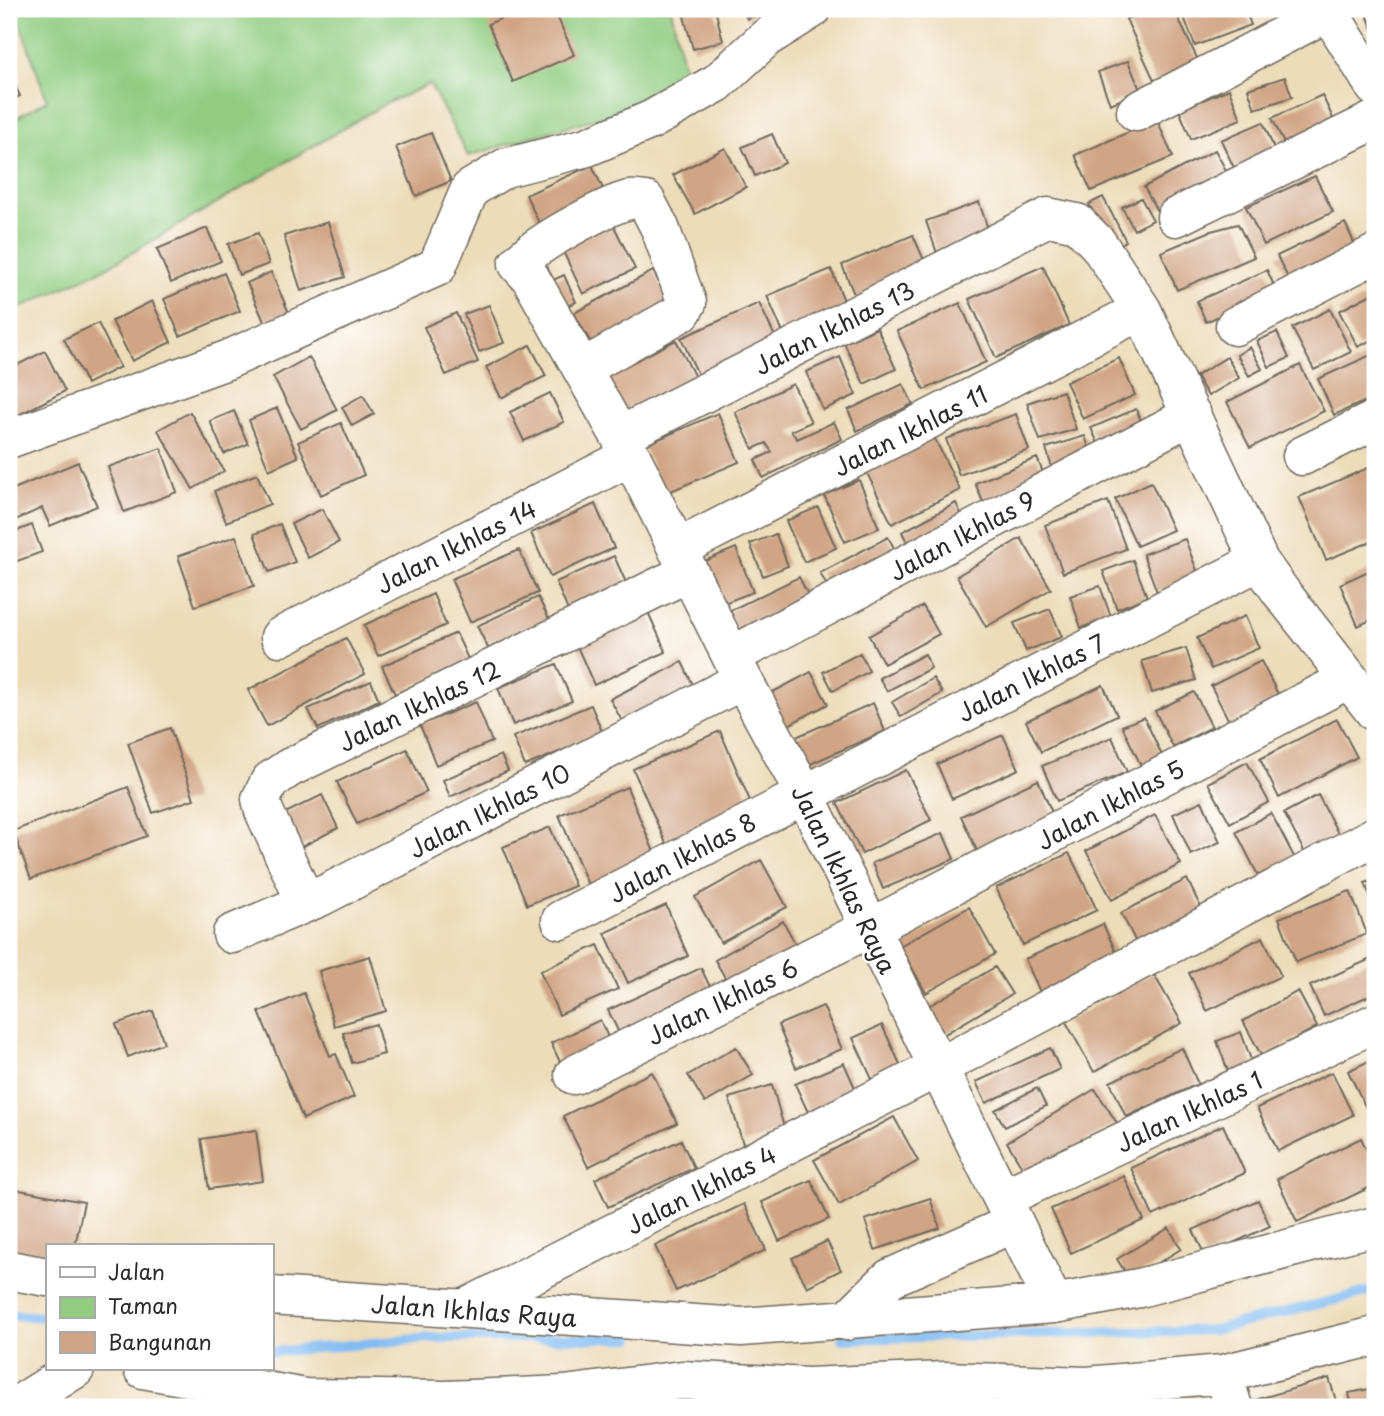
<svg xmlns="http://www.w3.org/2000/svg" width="1384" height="1416" font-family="'Playpen Sans',sans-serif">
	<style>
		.green { fill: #91cc81; stroke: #5e7c56; stroke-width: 2 }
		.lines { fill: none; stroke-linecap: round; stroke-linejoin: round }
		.stream { stroke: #80bbf2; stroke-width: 10 }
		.building { fill: #d0a484 }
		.minor-casing { stroke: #6f695d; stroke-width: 41 }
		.minor { stroke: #fff; stroke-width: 38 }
		.labels { text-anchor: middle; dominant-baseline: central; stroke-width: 5; stroke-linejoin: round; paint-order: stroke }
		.street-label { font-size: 24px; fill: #2b2b2b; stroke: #fff }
	</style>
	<rect width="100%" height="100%" fill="#fff"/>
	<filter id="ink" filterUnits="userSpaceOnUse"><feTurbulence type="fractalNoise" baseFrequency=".0143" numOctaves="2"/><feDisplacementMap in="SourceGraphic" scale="14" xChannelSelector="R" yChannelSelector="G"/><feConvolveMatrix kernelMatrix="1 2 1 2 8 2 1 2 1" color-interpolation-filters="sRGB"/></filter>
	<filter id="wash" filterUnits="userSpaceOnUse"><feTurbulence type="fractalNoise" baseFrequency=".00686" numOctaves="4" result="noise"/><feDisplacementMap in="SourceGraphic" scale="28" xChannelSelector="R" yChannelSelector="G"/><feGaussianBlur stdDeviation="1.57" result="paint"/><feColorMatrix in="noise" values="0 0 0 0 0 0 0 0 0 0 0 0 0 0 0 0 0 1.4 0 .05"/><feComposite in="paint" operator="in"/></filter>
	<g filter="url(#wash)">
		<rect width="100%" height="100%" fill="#eddcba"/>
		<!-- green -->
		<path class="green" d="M15,9H671L689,91L468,156L430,84L385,104L106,268L9,313V122L47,100Z"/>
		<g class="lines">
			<!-- stream -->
			<path class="stream" d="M9,1315L47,1317
				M842,1339L1213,1330L1375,1290
				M271,1352L429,1338H631"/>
		</g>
		<g id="blocks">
			<!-- building -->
			<path class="building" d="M524,9H554L574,55L513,82L488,24Z
				M682,9H715L723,41L693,49Z
				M743,9H770L747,19Z
				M1148,9H1174L1203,71L1159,91L1126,19Z
				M1181,9H1245L1251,25L1195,46Z
				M1375,9V34L1366,13Z
				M1128,61L1141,92L1110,104L1098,72Z
				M9,72L20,96L9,101Z
				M1285,77L1292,97L1255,109L1248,89Z
				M1229,89L1241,119L1191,139L1179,110Z
				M1322,95L1339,131L1289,154L1272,118Z
				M1157,120L1173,157L1091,191L1075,155Z
				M1263,122L1275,151L1234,168L1221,140Z
				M431,133L451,181L416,196L396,147Z
				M772,134L785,163L755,176L742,147Z
				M725,148L746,187L695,214L673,175Z
				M1215,150L1228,174L1157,211L1144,187Z
				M592,165L610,204L544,234L526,195Z
				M1315,176L1333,212L1264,245L1246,207Z
				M1103,197L1126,241L1112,249L1089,204Z
				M1141,198L1153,220L1134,230L1122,207Z
				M979,202L993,244L940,262L926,221Z
				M328,222L345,277L301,291L284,236Z
				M612,222L635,269L583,294L561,247Z
				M1345,223L1357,249L1290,282L1277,256Z
				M1238,224L1254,257L1177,290L1161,252L1211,231Z
				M207,228L221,261L171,283L157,249Z
				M258,233L269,264L239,275L228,244Z
				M913,235L930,274L858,304L842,265Z
				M1043,266L1069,325L996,358L969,299Z
				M831,269L850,315L787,342L767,296Z
				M1267,270L1276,290L1206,322L1197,301Z
				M653,271L674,310L596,352L574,313Z
				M271,272L290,315L266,326L247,283Z
				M224,273L240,311L180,336L164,299Z
				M564,275L576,302L552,313L540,286Z
				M1375,292V338L1358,347L1339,311Z
				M152,301L171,342L132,361L112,321Z
				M759,303L780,347L702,383L681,338Z
				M960,303L986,362L924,390L897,331Z
				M489,305L504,343L479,352L464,314Z
				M1330,309L1351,352L1314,370L1292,328Z
				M456,313L478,362L446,375L424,327Z
				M98,323L120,367L87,384L64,339Z
				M877,328L896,369L864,384L844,343Z
				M1277,332L1289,358L1269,367L1257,341Z
				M676,340L700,387L627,426L602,378Z
				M530,345L546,376L501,398L486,367Z
				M1250,347L1262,369L1249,376L1237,355Z
				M45,351L65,391L11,419L9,414V369Z
				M1375,353V397L1334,415L1318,379Z
				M309,357L337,410L301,429L273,377Z
				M840,357L856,395L823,410L806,372Z
				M1227,357L1239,378L1208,396L1196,376Z
				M1119,358L1135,395L1083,419L1066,382Z
				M1300,365L1324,411L1250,448L1227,402Z
				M793,384L811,422L791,431L797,439L834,422L842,439L763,478L755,460L772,452L766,443L753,449L735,412Z
				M903,384L913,404L857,431L848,410Z
				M1063,391L1076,429L1040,440L1027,403Z
				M550,393L564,422L524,441L510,412Z
				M363,395L374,414L352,426L342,407Z
				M277,408L298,457L269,470L249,420Z
				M1136,409L1145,430L1101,450L1091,428Z
				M234,411L248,444L224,454L210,421Z
				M190,412L224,471L193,489L158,430Z
				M718,413L739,462L664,494L643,446Z
				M1016,414L1029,450L959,475L946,439Z
				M341,423L364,475L321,495L298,442Z
				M1085,436L1093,459L1053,471L1046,448Z
				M934,437L960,490L892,524L866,471Z
				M161,448L177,492L124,512L108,467Z
				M1037,458L1047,482L985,507L975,483Z
				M78,462L97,506L50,526L42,508L9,523V491Z
				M1375,465V540L1326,560L1299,497Z
				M257,474L270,504L226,522L214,491Z
				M859,480L879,528L845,542L824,495Z
				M1151,482L1173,530L1137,546L1115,499Z
				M1108,501L1126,549L1063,573L1045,525Z
				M956,503L964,520L910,548L902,532Z
				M595,504L614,548L550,577L531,533Z
				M818,507L836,548L804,562L786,521Z
				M322,509L339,542L308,558L291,524Z
				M280,524L295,562L269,572L254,534Z
				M32,525L42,552L9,564V534Z
				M776,534L788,566L763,576L750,544Z
				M236,536L254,586L195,606L178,556Z
				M888,537L898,555L830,591L820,573Z
				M1021,538L1051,589L986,627L957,576Z
				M1185,539L1199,576L1157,592L1143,554Z
				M736,548L753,592L719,605L702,562Z
				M519,550L538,593L470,622L451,579Z
				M614,556L628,587L569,613L556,582Z
				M1133,560L1147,597L1117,609L1103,571Z
				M1375,568V618L1358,626L1340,584Z
				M799,577L809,597L737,632L727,612Z
				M1100,586L1111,617L1081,628L1070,596Z
				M433,594L446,625L378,656L364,625Z
				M538,597L551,623L490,652L477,626Z
				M923,606L939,634L884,664L869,636Z
				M1050,609L1062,637L1026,651L1014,623Z
				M648,612L666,652L594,685L576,644Z
				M1245,616L1259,648L1211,669L1197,638Z
				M456,633L469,661L395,694L382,666Z
				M346,638L365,674L267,726L248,690Z
				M1186,648L1196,680L1152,693L1142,661Z
				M860,653L869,671L833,691L823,672Z
				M925,654L931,668L887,691L879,678Z
				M1261,661L1280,698L1230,723L1211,686Z
				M682,662L693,685L622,721L610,699Z
				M556,664L572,701L513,725L498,688Z
				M811,672L828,704L785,727L769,694Z
				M933,678L942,693L901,717L892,702Z
				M371,681L379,700L318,729L308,709Z
				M1103,685L1117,715L1041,752L1026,721Z
				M1194,692L1212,727L1173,747L1155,711Z
				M476,702L492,742L436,765L420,725Z
				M873,703L885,731L808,765L796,737Z
				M591,705L603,734L525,766L513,737Z
				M1144,717L1166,764L1145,774L1122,726Z
				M1337,719L1357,757L1279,798L1260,759Z
				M170,728L194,799L153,813L128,743Z
				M720,731L754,810L668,848L633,769Z
				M1003,735L1019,769L952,799L937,764Z
				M1112,737L1127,772L1057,801L1042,766Z
				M407,749L427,792L357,824L337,782Z
				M501,755L508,771L450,797L443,780Z
				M1247,762L1269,802L1230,823L1208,783Z
				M906,770L931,820L862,854L837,803Z
				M1038,780L1054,817L978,853L961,816Z
				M128,787L147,836L31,879L13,831Z
				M627,787L656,857L588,885L559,815Z
				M322,795L338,828L288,854L271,820Z
				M1318,795L1342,841L1308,859L1284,813Z
				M1202,801L1220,842L1191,855L1173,814Z
				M1271,813L1301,870L1265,889L1236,832Z
				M1155,815L1181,864L1112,900L1086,851Z
				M550,827L575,886L527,905L503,847Z
				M943,833L954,859L883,889L872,863Z
				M1069,853L1097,910L1023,945L996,888Z
				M761,860L787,907L721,943L695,897Z
				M1187,879L1206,918L1141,952L1121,913Z
				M1375,880V909L1365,883Z
				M1350,891L1367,934L1296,962L1279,918Z
				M666,905L688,956L628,983L605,933Z
				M969,907L995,954L926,993L900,946Z
				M783,921L799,950L731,988L715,960Z
				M1103,924L1123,967L1045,1003L1025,959Z
				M1263,937L1281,976L1207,1011L1189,973Z
				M598,945L618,989L559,1015L540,971Z
				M370,956L386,1011L334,1026L319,971Z
				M1375,957V993L1324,1016L1310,986Z
				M995,967L1012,994L938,1038L922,1010Z
				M701,968L712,991L619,1033L608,1010Z
				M1153,973L1182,1023L1094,1072L1066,1022Z
				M1298,991L1317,1027L1262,1057L1243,1021Z
				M304,993L330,1056L336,1054L354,1097L303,1119L259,1012Z
				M823,1006L842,1049L796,1068L778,1025Z
				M153,1011L164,1043L128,1057L116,1024Z
				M600,1020L609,1039L560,1062L551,1043Z
				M376,1024L384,1054L352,1063L343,1033Z
				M882,1025L905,1075L876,1088L853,1038Z
				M1241,1032L1254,1068L1230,1077L1217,1041Z
				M736,1047L753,1075L705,1103L688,1075Z
				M1050,1048L1060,1069L986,1103L976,1082Z
				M1182,1048L1198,1084L1126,1117L1110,1082Z
				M1375,1058V1108L1368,1112L1348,1071Z
				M844,1063L860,1099L812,1121L795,1084Z
				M652,1072L677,1123L588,1167L563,1116Z
				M1332,1072L1353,1115L1278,1151L1257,1108Z
				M772,1085L785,1131L743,1144L729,1098Z
				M1037,1088L1046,1106L1005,1127L995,1110Z
				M1095,1089L1117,1123L1028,1177L1007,1142Z
				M894,1117L918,1161L839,1205L814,1160Z
				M1223,1125L1245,1173L1153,1216L1131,1168Z
				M256,1130L263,1181L209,1189L201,1139Z
				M1361,1138L1375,1168V1185L1297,1222L1277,1179Z
				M681,1140L694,1168L608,1207L595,1179Z
				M1124,1176L1144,1220L1071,1253L1051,1209Z
				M811,1180L829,1219L779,1241L762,1202Z
				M9,1188L84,1202L75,1246H47V1260L9,1253Z
				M930,1198L940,1228L875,1250L865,1220Z
				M1258,1200L1270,1226L1205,1256L1193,1230Z
				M744,1204L766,1250L676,1291L655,1246Z
				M1169,1228L1181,1249L1130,1280L1117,1259Z
				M827,1241L841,1270L807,1287L792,1258Z
				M1329,1378L1338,1407H1243L1242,1404Z
				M1375,1388V1407H1352L1349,1393Z"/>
		</g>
	</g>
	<g filter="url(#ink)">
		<use href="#blocks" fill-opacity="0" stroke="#6f695d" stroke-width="2"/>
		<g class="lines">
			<!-- minor casing -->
			<g class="minor-casing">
				<path id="minor" d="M1327,9L1375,87
					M1136,112L1334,9
					M1176,217L1375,120
					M1235,326L1375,254
					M583,368L682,312L687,303L660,228L646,201C640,200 634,199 629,200C605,206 533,245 518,264L530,277L631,456L743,680L804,793L1054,1304
					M620,436L1048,217L1077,223L1098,244L1142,310L1259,561L1281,592L1375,712
					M9,439L227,360L437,267L470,189L505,168L587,147L651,120L717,83L766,38L812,9
					M1302,456L1375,420
					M677,549L1142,310
					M280,637L631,456
					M731,656L1192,415
					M306,903L264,811L261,799L270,781L289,768L689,572
					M561,920L1259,561
					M232,934L320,897L743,680
					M574,1075L870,928L1349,679
					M1003,1198L1375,1023
					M9,1270L47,1277
					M271,1296L741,1327L1054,1304L1139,1288L1375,1226
					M466,1308L937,1068L1375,836
					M846,1321L890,1278L1014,1223
					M143,1369L305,1398L445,1400L564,1395L682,1380L808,1387L945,1381L1087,1386L1223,1374L1375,1336
					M1223,1374L1233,1407
					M15,1407L75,1369"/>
			</g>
			<!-- minor -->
			<use href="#minor" class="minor"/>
		</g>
	</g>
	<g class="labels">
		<!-- street labels -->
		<g class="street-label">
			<text transform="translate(834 327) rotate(-27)">Jalan Ikhlas 13</text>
			<text transform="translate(910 430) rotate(-27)">Jalan Ikhlas 11</text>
			<text transform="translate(962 535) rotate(-28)">Jalan Ikhlas 9</text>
			<text transform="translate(456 546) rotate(-27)">Jalan Ikhlas 14</text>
			<text transform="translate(1031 677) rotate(-27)">Jalan Ikhlas 7</text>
			<text transform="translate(419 705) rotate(-26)">Jalan Ikhlas 12</text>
			<text transform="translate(1110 804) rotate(-28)">Jalan Ikhlas 5</text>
			<text transform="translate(489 810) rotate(-27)">Jalan Ikhlas 10</text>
			<text transform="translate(682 857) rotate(-28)">Jalan Ikhlas 8</text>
			<text transform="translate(845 879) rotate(64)">Jalan Ikhlas Raya</text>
			<text transform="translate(722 1001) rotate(-26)">Jalan Ikhlas 6</text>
			<text transform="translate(1189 1111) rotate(-25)">Jalan Ikhlas 1</text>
			<text transform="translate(701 1189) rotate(-27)">Jalan Ikhlas 4</text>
			<text transform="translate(474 1310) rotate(4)">Jalan Ikhlas Raya</text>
		</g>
	</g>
	<!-- margin -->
	<rect width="1384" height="1416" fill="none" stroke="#fff" stroke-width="35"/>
	<!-- legend -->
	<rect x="46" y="1244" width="228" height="126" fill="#ffffff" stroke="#aaaaaa" stroke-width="2"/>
	<rect x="60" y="1267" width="35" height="10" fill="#ffffff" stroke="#aaaaaa" stroke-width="2"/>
	<text x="108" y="1280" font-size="21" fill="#2b2b2b">Jalan</text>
	<rect x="60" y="1297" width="35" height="21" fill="#91cc81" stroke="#aaaaaa" stroke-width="2"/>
	<text x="108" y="1314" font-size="21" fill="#2b2b2b">Taman</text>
	<rect x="60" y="1332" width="35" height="21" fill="#d0a484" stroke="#aaaaaa" stroke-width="2"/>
	<text x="108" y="1350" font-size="21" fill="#2b2b2b">Bangunan</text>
</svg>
